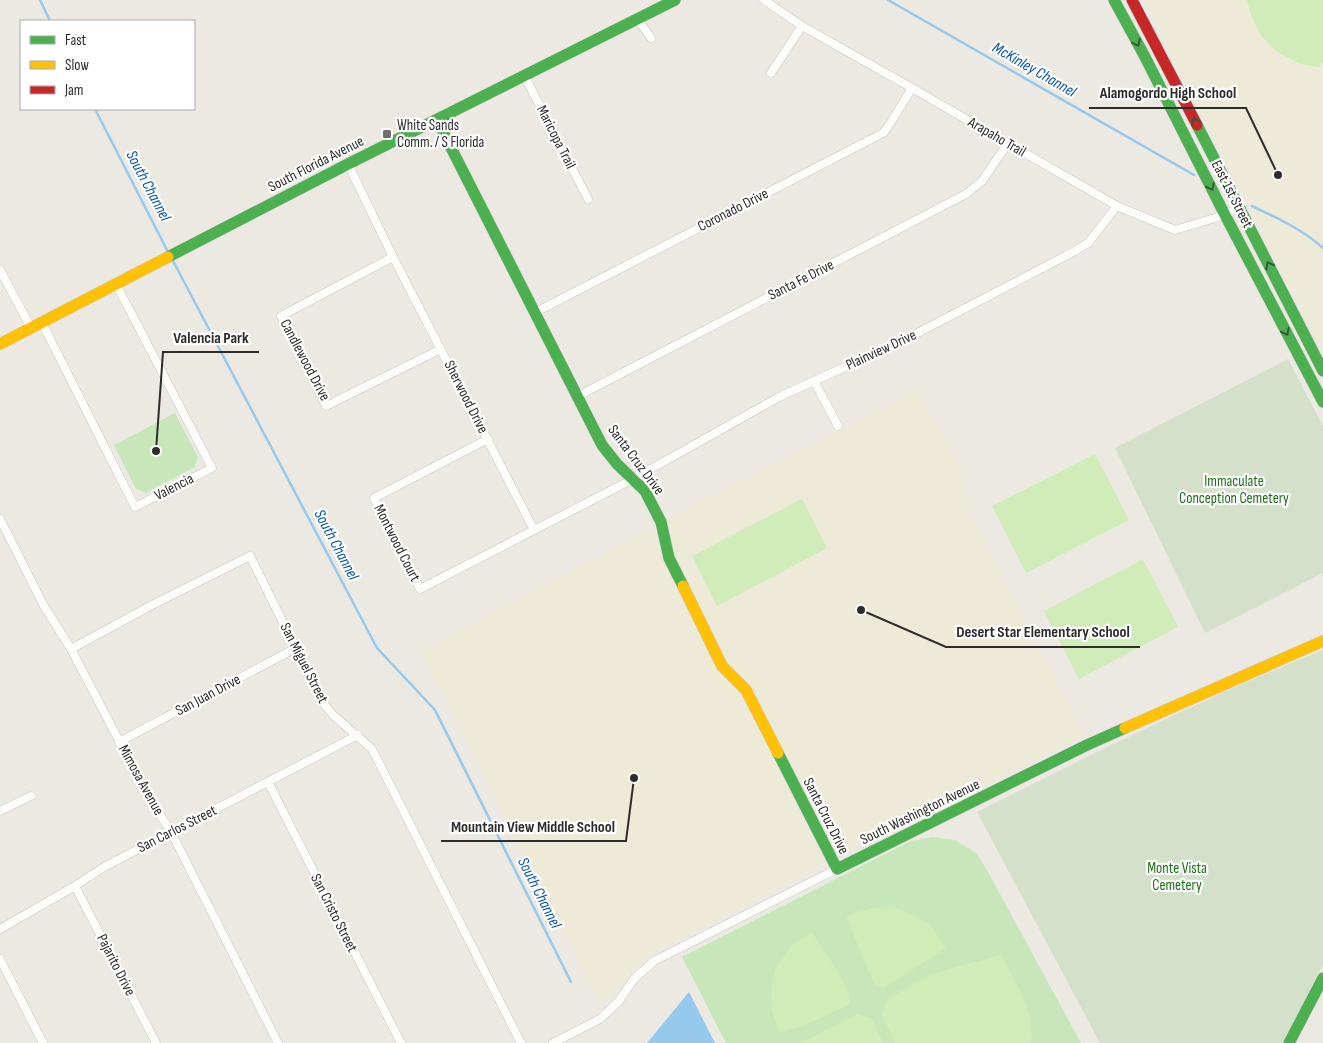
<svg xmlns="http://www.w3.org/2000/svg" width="1323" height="1043" font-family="'Sofia Sans Condensed',sans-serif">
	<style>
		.education { fill: #eeead8 }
		.green { fill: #c7e7bb }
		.cemetery { fill: #d4e0ca }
		.pitch { fill: #d0ecb8 }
		.water { fill: #95c9ee }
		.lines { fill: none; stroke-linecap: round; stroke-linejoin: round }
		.stream { stroke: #95c9ee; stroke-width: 2.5 }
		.street-casing { stroke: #c9c8c7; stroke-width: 9 }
		.fast-casing { stroke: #c9c8c7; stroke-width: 12 }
		.slow-casing { stroke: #c9c8c7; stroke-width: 12 }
		.jam-casing { stroke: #c9c8c7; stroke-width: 12 }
		.street { stroke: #fcfcfb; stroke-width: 8 }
		.fast { stroke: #4caf50; stroke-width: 11 }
		.slow { stroke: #ffc107; stroke-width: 11 }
		.jam { stroke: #c62828; stroke-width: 11 }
		.oneway { stroke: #385a39 }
		.poi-dot { fill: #706f6c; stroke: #fff; stroke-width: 2 }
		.labels { text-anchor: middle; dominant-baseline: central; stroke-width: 4.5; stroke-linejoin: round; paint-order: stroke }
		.poi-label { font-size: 15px; fill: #2d2d2d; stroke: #fff; text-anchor: start }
		.street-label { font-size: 15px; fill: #2d2d2d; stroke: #fff }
		.park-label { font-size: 15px; fill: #1c6e19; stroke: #fff }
		.water-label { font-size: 16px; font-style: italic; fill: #0956a5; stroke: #fff }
		.leader { fill: none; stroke: #2d2d2d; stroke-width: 2 }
		.callout-dot { fill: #2d2d2d; stroke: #fff; stroke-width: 2 }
		.callout-label { font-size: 16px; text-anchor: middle; font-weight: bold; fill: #2d2d2d; stroke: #fff; stroke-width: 4.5; stroke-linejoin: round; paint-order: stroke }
	</style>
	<rect width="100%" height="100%" fill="#ece9e2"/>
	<!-- education -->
	<path class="education" d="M1143,0H1323V350Z
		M918,391L961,470L966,503L1084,736L837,857L753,687L728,663L675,558L665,519Z
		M653,527L663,560L718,668L741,694L825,863L649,955L627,975L611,997L600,1003L421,651Z"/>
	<!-- green -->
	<path class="green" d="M175,413L198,457L195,467L146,493L136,489L114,445Z
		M933,837L955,840L976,853L988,872L1081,1043H726L682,957L911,841Z"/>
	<!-- cemetery -->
	<path class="cemetery" d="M1288,359L1323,426V573L1205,633L1115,448Z
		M1323,650V964L1284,1043H1100L977,812C1091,755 1205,697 1323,650Z"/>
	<!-- pitch -->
	<path class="pitch" d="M1247,0H1323V63L1319,67L1301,64L1277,52L1260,34L1250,12Z
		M1095,454L1129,520L1026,573L992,506Z
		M802,499L827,548L717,606L692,556Z
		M1143,559L1178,627L1079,679L1044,611Z
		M893,907L912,914L930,924L946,948L884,988L875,986L846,916L871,908Z
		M812,933L839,973L848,991L850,1005L800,1027L779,1032L772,1011L771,990L775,970L792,945Z
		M1001,955C1016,983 1035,1010 1031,1043H895L882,1015L888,998L938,972Z
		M857,1014L872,1019L883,1043H800Z"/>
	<!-- water -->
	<path class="water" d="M689,992L715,1043H647Z"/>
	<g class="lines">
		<!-- stream -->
		<path class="stream" d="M40,0L50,21
			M888,0L1194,175
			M95,109L168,252
			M1252,206C1277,218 1302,229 1323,248
			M172,259L377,648L435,710L571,982"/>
		<!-- street casing -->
		<g class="street-casing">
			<path id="street" d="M764,0L802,26L912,88L1117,206L1175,230L1225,215L1239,207
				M638,20L651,38
				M771,73L802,26
				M524,75L588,199
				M348,164L393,257L534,530L633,479L781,396L904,340L1073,252L1088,243L1117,206
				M393,257L281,316L326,406L441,349
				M0,270L31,328
				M536,312L883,133L888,127L912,88
				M42,323L135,507L212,468L116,284
				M814,381L838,426
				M578,396L966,194L982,181L1008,143
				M488,439L374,498L420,589L534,530
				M0,519L44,606L71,649L148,796L171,832L278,1043
				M71,649L152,605L250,556L323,703L333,715L372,749L521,1043
				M119,742L296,648
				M268,782L401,1043
				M0,811L31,796
				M75,886L156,1043
				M0,929L75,886L104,867L358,735
				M0,959L43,1043
				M553,1043L600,1019L618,1002L634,979L654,961L837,869"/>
		</g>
		<!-- fast casing -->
		<g class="fast-casing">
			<path id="fast" d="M1114,0L1144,55L1225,215L1323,402
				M437,120L602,445L617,464L645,491L661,522L669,558L683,586
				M1197,125L1323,371
				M168,257L348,164L675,0
				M778,753L837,869L1087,745L1125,728
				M1289,1043L1323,978"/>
		</g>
		<!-- slow casing -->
		<g class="slow-casing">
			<path id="slow" d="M0,344L168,257
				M683,586L722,666L746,690L778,753
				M1125,728L1323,641"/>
		</g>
		<!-- jam casing -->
		<g class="jam-casing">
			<path id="jam" d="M1132,0L1197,125"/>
		</g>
		<!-- street -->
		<use href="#street" class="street"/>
		<!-- fast -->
		<use href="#fast" class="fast"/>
		<!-- slow -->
		<use href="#slow" class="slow"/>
		<!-- jam -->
		<use href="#jam" class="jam"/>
	</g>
	<!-- one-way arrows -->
	<defs><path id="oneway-chevron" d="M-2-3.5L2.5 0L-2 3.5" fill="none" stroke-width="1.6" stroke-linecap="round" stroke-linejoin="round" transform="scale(1.25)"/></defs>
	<g class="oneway">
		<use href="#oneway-chevron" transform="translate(1137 43) rotate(62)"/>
		<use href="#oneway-chevron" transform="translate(1195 121) rotate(-117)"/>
		<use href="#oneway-chevron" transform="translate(1211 187) rotate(63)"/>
		<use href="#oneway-chevron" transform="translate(1269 265) rotate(-117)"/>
		<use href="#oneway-chevron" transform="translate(1286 332) rotate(62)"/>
	</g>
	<!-- markers -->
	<rect class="poi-dot" x="382" y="129" width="10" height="10" rx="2.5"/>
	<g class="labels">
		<!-- poi labels -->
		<g class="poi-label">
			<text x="397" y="125">White Sands<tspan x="397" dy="17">Comm. / S Florida</tspan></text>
		</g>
		<!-- street labels -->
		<g class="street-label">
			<text transform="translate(556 137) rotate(63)">Maricopa Trail</text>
			<text transform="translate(997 137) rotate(30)">Arapaho Trail</text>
			<text transform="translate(316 164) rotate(-27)">South Florida Avenue</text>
			<text transform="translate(1232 194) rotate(63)">East 1st Street</text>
			<text transform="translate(733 210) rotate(-27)">Coronado Drive</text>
			<text transform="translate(801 280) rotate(-27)">Santa Fe Drive</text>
			<text transform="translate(881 350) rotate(-25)">Plainview Drive</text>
			<text transform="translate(305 360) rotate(62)">Candlewood Drive</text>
			<text transform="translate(466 397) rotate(63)">Sherwood Drive</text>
			<text transform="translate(636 460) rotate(53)">Santa Cruz Drive</text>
			<text transform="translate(174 487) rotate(-27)">Valencia</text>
			<text transform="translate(397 543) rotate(63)">Montwood Court</text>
			<text transform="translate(304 663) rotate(63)">San Miguel Street</text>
			<text transform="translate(208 695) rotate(-28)">San Juan Drive</text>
			<text transform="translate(141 780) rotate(61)">Mimosa Avenue</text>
			<text transform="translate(920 812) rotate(-26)">South Washington Avenue</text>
			<text transform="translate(826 816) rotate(63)">Santa Cruz Drive</text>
			<text transform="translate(177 829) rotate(-27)">San Carlos Street</text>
			<text transform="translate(334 913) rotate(63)">San Cristo Street</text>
			<text transform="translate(116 965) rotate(63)">Pajarito Drive</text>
		</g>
		<!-- park labels -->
		<g class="park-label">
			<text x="1234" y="481">Immaculate<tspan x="1234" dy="17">Conception Cemetery</tspan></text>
			<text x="1177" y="868">Monte Vista<tspan x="1177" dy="17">Cemetery</tspan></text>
		</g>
		<!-- water labels -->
		<g class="water-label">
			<text transform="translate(1034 70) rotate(30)">McKinley Channel</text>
			<text transform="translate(148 186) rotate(62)">South Channel</text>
			<text transform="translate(336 545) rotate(62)">South Channel</text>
			<text transform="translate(539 893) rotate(63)">South Channel</text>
		</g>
	</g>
	<!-- callouts -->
	<path class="leader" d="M1278 175L1246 108H1089M156 451L163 352H259M861 610L946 647H1140M634 778L626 841H441"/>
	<g class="callout-dot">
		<circle cx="1278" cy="175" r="5"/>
		<circle cx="156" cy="451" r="5"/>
		<circle cx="861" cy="610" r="5"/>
		<circle cx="634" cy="778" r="5"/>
	</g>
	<g class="callout-label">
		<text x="1168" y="98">Alamogordo High School</text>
		<text x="211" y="343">Valencia Park</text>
		<text x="1043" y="637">Desert Star Elementary School</text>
		<text x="533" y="832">Mountain View Middle School</text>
	</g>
	<!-- legend -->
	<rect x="20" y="20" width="175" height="90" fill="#ffffff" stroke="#ababab"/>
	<rect x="30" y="36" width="25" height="8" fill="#4caf50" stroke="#ababab"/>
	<text x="65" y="45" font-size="15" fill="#2d2d2d">Fast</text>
	<rect x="30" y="61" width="25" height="8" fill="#ffc107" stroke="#ababab"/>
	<text x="65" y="70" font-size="15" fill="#2d2d2d">Slow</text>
	<rect x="30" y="86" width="25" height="8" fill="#c62828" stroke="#ababab"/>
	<text x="65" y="95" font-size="15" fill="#2d2d2d">Jam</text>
</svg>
